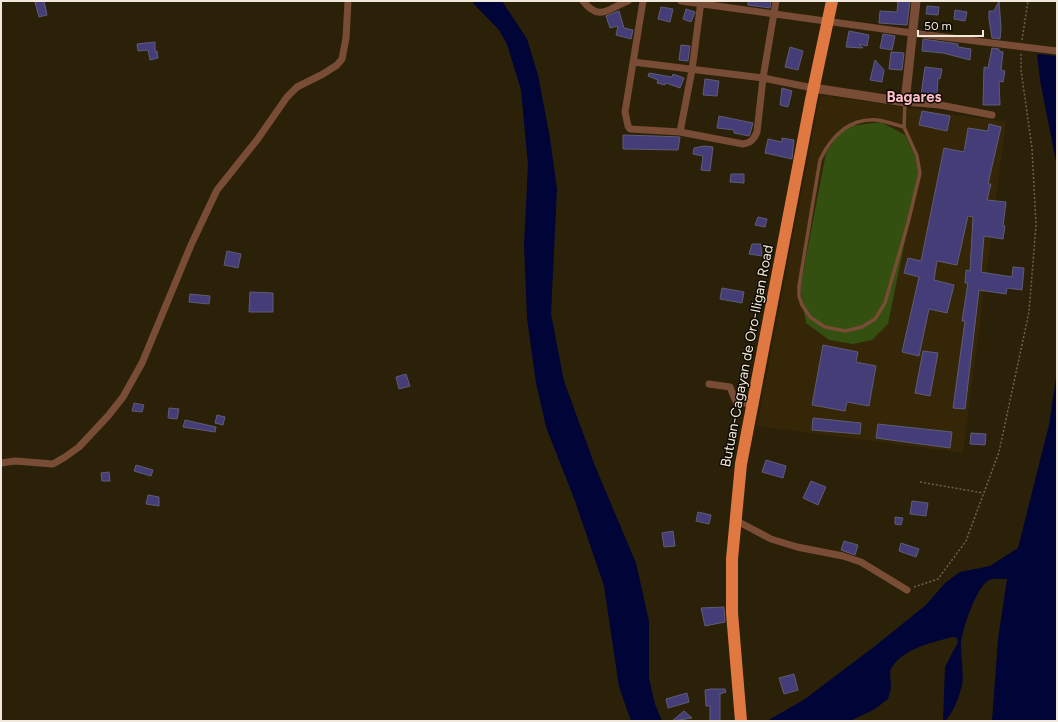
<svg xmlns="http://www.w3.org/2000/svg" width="1058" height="722" font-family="Figtree,sans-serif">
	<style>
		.built { fill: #342607 }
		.green { fill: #335010 }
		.water { fill: #000436 }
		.building { fill: #453d78; stroke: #5e5d76 }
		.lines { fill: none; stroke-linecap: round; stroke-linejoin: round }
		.path { stroke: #6c634e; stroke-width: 1.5; stroke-dasharray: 2 2; stroke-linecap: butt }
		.service { stroke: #794c35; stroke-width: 3.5 }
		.minor { stroke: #794c35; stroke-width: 7 }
		.tertiary { stroke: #794c35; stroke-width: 9 }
		.trunk { stroke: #e07842; stroke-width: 12 }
		.labels { text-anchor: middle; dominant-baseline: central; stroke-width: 3; stroke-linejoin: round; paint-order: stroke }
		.street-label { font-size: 14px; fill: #f1eadc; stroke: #100b03 }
		.neighbourhood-label { font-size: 15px; font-weight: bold; fill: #febbc9; stroke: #100b03 }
	</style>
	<rect width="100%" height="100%" fill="#2b2109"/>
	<!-- built -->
	<path class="built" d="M820,95L1006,122L963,453L757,426Z"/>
	<!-- green -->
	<path class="green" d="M881,122L905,135L920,167L888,324L872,340L853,344L829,340L806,323L800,288L826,153L843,127Z"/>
	<!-- water -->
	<path class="water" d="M471,1H502L527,39L538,75L550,138L557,189L551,314L564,381L595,466L636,563L649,621V678L655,704L662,721H631L619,687L604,586L575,501L546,427L536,383L527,318L524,245L528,165L521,90L507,44L499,30Z
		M1037,54L1057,56V167L1040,80Z
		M1057,371V721H992L998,639L1007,579C1002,579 994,578 989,580C976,587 962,630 961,644C961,658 964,672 962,685C959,697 954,712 945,721H943L945,667L958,642L957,638L953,637C932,642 899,650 890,671L891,688L888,699L875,709L850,721H767L805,699L875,646L926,605L945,583L960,572L990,566L1018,548L1049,425Z"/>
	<!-- building -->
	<path class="building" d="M44,1L47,15L39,17L35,2Z
		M748,1H771L770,8L748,5Z
		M898,1H910L907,25L879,23L880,11L897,12Z
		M999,1L1001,28L1000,39L992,38L989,19V11H994Z
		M927,6L939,7L938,15L926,14Z
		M661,7L673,9L670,22L658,19Z
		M686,9L695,12L691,22L683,19Z
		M955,10L967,12L965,21L954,19Z
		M619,11L624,28L633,30L631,39L616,35L618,26L610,28L606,16Z
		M849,31L869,35L867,46L859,44L863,48L846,47Z
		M883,34L895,36L892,50L880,48Z
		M923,39L958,44V47L971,49L970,60L943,53L922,51Z
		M155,42V51H157L158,58L150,60L148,50L138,51L137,44Z
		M681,45L690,46L688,61L679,60Z
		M790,47L803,51L798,70L785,67Z
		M992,48L999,49V51L1003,52L1001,70L1005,71L1003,82L999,81L1000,105H983L984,67L988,68Z
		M891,52L904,53L902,70L889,69Z
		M875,60L884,70L882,82L870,80Z
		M925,67L942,69L940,79L938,78L937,96L921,95Z
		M649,73L672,77L673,74L684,78L680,88L666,83L665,85L657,83L658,80L648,76Z
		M705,79L719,81L717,96L703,95Z
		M782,88L792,91L788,107L780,105Z
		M922,111L950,116L947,131L919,125Z
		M719,116L753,123L750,134L749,136L734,133V130L717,128Z
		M989,124L1001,127L988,184H991L987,200L1006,202L1003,226H1005L1003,239L984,236L981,272L1012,277L1013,267L1024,268L1022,290L1007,288L1006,294L979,290L965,409L953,408L965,321H962L968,283H965L966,270L970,271L973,217L968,216L957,265L937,261L934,280L954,285L947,313L929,309L919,356L902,352L919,277L904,273L908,258L921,261L944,148L964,152L968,128L988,131Z
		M623,135L655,136L680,137L678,150L623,149Z
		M782,138L794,140L792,159L765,153L768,139L782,142Z
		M704,146L713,147L710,171L701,170L703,156L693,154L694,148Z
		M731,174H744V183L730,182Z
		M758,217L767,219L765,227L755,225Z
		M752,244H761L762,256L749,254Z
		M227,251L241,254L238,268L224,265Z
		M722,288L744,292L742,303L720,299Z
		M250,292L273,293V312H249Z
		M190,294L210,296L209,304L189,302Z
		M823,345L858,352L856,362L876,366L869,406L847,402L845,411L812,405Z
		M923,351L938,353L930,396L915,393Z
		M406,374L410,386L399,389L396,377Z
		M134,403L144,405L142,412L132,411Z
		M169,408L179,409L177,419L168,418Z
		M217,415L225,417L223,425L215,423Z
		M813,418L861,423L860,434L812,430Z
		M185,420L216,427L215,432L183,427Z
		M878,424L952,432L950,448L876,438Z
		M971,433L986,434L985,445L970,444Z
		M766,460L786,466L783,478L762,472Z
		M136,465L153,470L151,476L134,471Z
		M109,472L110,481H102L101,473Z
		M811,481L826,487L818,505L803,498Z
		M148,495L159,497V506L146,504Z
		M912,501L928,503L926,516L910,514Z
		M698,512L711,515L709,524L696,521Z
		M895,517L903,518L901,525L895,524Z
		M673,531L675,546L664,547L662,533Z
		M844,541L858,545L855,555L841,550Z
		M901,543L919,549L916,557L899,551Z
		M724,607L725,622L705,626L701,608Z
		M794,674L798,690L784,694L779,678Z
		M711,689H725L726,692L720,694V721H710V706H706L705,690Z
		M687,693L689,702L668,708L666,699Z
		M684,711L692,718L672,721Z"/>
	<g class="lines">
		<!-- path -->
		<path class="path" d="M1022,40L1028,1
			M920,482L983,493
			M914,587L938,579L966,541L999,452L1029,312L1036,225L1032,148L1021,70V54"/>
		<!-- service -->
		<path class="service" d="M904,127C896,125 886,121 877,120C849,118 831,137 820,160L799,286V296L802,305L810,317L825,327L845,331L862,327L875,319L885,303L908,223L920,173L917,156L904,127L905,103"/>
		<!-- minor -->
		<path class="minor" d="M583,1C600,22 607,9 628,1
			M643,1L625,112L628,126L630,129L680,132L743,144C751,143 754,139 757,132L763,78L776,1
			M681,1L912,33L1057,51
			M633,62L763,78L813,88
			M905,102L940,105L992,115
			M680,132L692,70L701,1
			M709,384L730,387L736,402L752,404
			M1,463L15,461L53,464L65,457L79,447L108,416L123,397L142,363L191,245L217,190L257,140L287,97L297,87L323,74L337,65L342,59L346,38L348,1
			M735,520L771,539L797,547L843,556L861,562L907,590"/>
		<!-- tertiary -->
		<path class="tertiary" d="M813,88L905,102L916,1"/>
		<!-- trunk -->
		<path class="trunk" d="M741,721L732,613V559L741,464L811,100L832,1"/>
	</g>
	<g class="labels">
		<!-- street labels -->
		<g class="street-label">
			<text transform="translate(747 356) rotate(-79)">Butuan-Cagayan de Oro-Iligan Road</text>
		</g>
		<!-- neighbourhood labels -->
		<g class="neighbourhood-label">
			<text x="914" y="97">Bagares</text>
		</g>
	</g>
	<!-- border -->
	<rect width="1058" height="722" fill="none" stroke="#f1eadc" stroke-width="4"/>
	<!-- scale -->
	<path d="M918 30v6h65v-6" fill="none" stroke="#f1eadc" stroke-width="2"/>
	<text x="924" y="30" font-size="12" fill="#f1eadc" stroke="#100b03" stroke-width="3" paint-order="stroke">50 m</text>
</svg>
